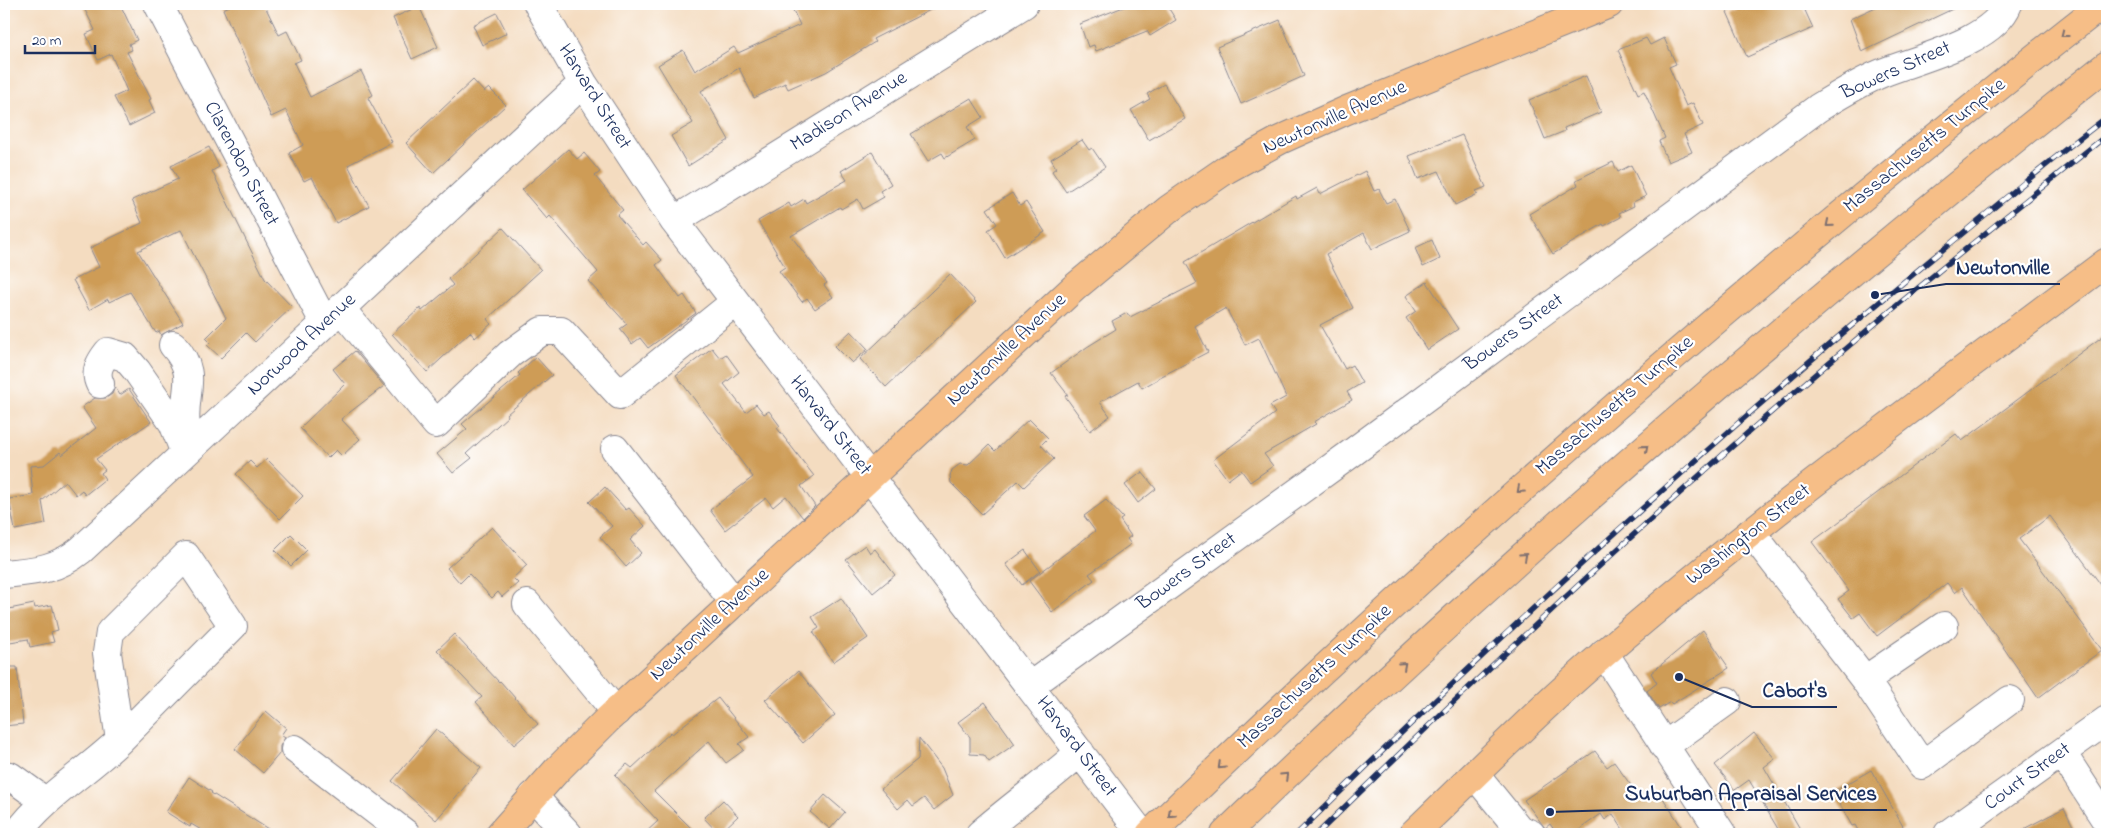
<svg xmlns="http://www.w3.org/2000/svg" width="2111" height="838" font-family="'Indie Flower',sans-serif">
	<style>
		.building { fill: #ce9c56 }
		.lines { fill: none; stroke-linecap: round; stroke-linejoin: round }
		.minor-casing { stroke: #88868f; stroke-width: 30 }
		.major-casing { stroke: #88868f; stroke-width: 30 }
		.highway-casing { stroke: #88868f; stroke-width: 30 }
		.minor { stroke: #fff; stroke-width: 28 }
		.major { stroke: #f6be87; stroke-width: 28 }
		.highway { stroke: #f6be87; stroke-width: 28 }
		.rail-casing { stroke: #1b2f5e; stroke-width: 5.5 }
		.rail { stroke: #fff; stroke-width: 4; stroke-dasharray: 11; stroke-linecap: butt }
		.oneway { stroke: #7e6f70 }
		.labels { text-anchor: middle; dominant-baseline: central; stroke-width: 4.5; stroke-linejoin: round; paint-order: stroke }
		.street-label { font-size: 20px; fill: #1b2f5e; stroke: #fff }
		.leader { fill: none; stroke: #1b2f5e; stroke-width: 2 }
		.callout-dot { fill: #1b2f5e; stroke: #fff; stroke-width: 2 }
		.callout-label { font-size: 21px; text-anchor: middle; font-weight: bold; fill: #1b2f5e; stroke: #fff; stroke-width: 4.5; stroke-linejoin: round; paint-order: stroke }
	</style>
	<rect width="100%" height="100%" fill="#fff"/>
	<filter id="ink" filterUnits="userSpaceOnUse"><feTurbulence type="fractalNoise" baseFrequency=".02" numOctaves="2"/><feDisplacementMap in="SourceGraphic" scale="10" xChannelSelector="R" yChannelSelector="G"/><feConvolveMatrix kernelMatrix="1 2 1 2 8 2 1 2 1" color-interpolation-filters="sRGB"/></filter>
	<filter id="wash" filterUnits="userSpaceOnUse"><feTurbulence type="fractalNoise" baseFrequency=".0096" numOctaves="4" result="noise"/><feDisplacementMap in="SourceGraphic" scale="20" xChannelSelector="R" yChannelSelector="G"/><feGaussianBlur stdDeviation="1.12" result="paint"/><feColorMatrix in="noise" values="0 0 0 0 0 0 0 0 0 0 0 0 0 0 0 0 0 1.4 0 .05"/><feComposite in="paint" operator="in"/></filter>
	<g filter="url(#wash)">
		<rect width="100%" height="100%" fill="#f4dcc0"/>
		<g id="blocks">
			<!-- building -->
			<path class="building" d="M82,4H120L137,40L129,44L132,50L127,52L151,99L149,100L155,113L129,126L114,97L127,91L111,54L98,60L86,34L95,30Z
				M234,4H264L279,35L287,31L301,60L294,63L310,97L361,71L373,95L368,98L392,142L348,165L369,206L336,223L312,177L304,181L289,153L303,145L286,110L271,117L223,9Z
				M790,4H942L873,39L875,42L826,72L788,89L785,83L754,98L739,68L701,91L729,140L688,166L671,136L693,123L658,65L683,50L695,71L734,47L738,53L800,25Z
				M1131,4H1166L1176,20L1150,36L1147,31L1096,51L1094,45L1088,47L1080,24Z
				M1746,4H1802L1813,28L1747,57L1727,12Z
				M1882,4H1963L1862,52L1850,19Z
				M419,6L438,47L412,59L393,18Z
				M497,13L507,33L482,45L473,25Z
				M1280,20L1304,76L1241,104L1217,47Z
				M1646,38L1650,45L1664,38L1676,64L1669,67L1686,106L1693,103L1703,125L1684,134L1692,152L1668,162L1659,141L1665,138L1644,91L1638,94L1618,50Z
				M1586,76L1601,112L1564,128L1565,131L1545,139L1529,100Z
				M473,80L484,92L489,88L506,105L433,173L406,143Z
				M1164,84L1185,119L1149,140L1131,110L1150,99L1147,94Z
				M971,98L983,117L967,127L975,140L945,158L942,153L928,161L911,134Z
				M1462,135L1486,187L1476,191L1478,194L1455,205L1439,171L1418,179L1409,156Z
				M1082,140L1089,150L1092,148L1105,167L1066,192L1052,171L1056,168L1051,159Z
				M209,147L219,167L212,171L265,279L292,307L255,342L246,333L221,358L207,345L210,342L206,338L226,318L181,230L138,251L183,323L161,335L159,331L156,333L130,292L109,302L108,299L89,310L73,280L99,267L90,248L142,223L132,200L178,179L171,166Z
				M568,149L577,159L584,153L600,172L595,176L623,210L617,215L643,245L646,242L662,260L656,265L680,298L684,295L696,313L648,348L640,338L632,344L620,329L627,324L588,281L598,272L550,216L547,219L522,190Z
				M872,152L891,184L880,191L884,197L863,209L858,199L841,209L840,207L791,236L827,283L824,285L833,297L815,309L807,298L802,302L779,271L785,267L758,221L789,203L791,207L804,199L806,203L847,180L841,171Z
				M1613,162L1618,172L1631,165L1646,196L1633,202L1634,206L1619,213L1621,217L1604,226L1603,224L1553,254L1529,214L1578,185L1576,180Z
				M1365,171L1374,191L1379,189L1386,203L1395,199L1410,231L1372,249L1364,233L1326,254L1353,308L1320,325L1345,369L1352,365L1362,383L1347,392L1352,400L1314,422L1316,424L1264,454L1273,466L1250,482L1241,470L1228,480L1213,460L1275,413L1270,406L1286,397L1259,338L1245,345L1226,308L1195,326L1208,352L1158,378V379L1142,388L1138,381L1100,402L1110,416L1090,431L1065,396L1068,395L1051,373L1087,347L1116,329L1112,321L1127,313L1130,317L1197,283L1185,262L1296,196L1297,199L1317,188L1320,194Z
				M1012,193L1020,206L1026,202L1045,232L1005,258L988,230L997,224L987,209Z
				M503,228L541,270L487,319L491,324L475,338L470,332L427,372L392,334L420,308L422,311L453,285L448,279Z
				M1432,240L1440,259L1423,267L1415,248Z
				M950,274L976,302L886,387L860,359Z
				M1427,282L1458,329L1427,350L1406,318L1416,311L1406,296Z
				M851,331L868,349L852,363L835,346Z
				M2107,333V593L2050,516L2019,539L2102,650L2038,698L1962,587L1955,593L1947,583L1877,636L1860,613L1853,618L1838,599L1849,591L1812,542L1956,434L1962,441Z
				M712,348L720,358L726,354L739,372L724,384L746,412L756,404L764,414L769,411L780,426L777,428L814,476L801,486L815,506L803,518L786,496L773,507L766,498L725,530L710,510L753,477L676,375Z
				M355,351L384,386L341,419L360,439L342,456L336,450L328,458L300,428L345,384L333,369Z
				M536,357L552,375L507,414L508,416L467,453L472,458L453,473L437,454L467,429L462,424L520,375L518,373Z
				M115,387L120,395L129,389L151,422L96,459L105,470L101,473L105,479L85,495L82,490L76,495L65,481L42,501L46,524L15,530L9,499L33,495L30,466L44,465L60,452L62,455L96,428L82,407L95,398H106L112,394Z
				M1029,419L1048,438L1041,445L1054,459L1024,487L1018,481L982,514L951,483L950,476L952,470L960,464L968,465L989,445L995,451Z
				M267,459L303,496L280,519L236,474L250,461L257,468Z
				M1142,472L1156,489L1138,503L1125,485Z
				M605,487L626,510L629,508L645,526L630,540L641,553L626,567L600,537L612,526L589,502Z
				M1106,500L1123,518L1120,520L1131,536L1127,539L1131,544L1089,574L1094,580L1052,612L1029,581L1095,531L1084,516Z
				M492,527L527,565L513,578L518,583L502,597L498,592L492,598L469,574L460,583L447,568Z
				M291,534L307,550L291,566L275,550Z
				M865,545L870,553L875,549L895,575L873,593L846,559Z
				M1025,550L1040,571L1022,585L1006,564Z
				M841,598L868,638L833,662L813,632L819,628L812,617Z
				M34,604L35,608L52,605L58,630L51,632L54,642L30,647L28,639L4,643V610Z
				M1703,630L1729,668L1672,704L1670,702L1659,709L1647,691L1657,683L1651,673Z
				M454,634L499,682L500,681L538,724L514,745L476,702L482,697L437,650Z
				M4,667H17L23,724L4,726Z
				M798,671L835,715L803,743L765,700Z
				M718,698L749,737L739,744L744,750L726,763L709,741L654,791L697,834H644L658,821L615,775L627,764L632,768L671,732L672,734Z
				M985,702L1015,744L989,762L984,755L970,754V737L958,722Z
				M266,711L286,728L281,735L285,738L280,746V753L263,773L235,749Z
				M436,729L481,768L436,820L392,781Z
				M1754,733L1775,759L1764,767L1803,834H1781L1749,780L1735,790L1715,765Z
				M919,738L942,768L953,795L934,810L924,798L913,806L908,800L898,809L881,789L918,759Z
				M1595,751L1607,767L1614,762L1643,802L1659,792L1681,826L1669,834H1626L1613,814L1605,820L1601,814L1573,834H1557L1550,824L1545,828L1524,800Z
				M1871,770L1904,828L1893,834H1860L1855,825L1852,826L1833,792Z
				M189,777L212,792L211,793L276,834H208L191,824L190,827L166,812Z
				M825,795L845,812L830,829L810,812Z
				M723,800L738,816L719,834L704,818Z
				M2064,808L2077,834H2014Z"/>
		</g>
	</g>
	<g filter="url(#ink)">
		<use href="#blocks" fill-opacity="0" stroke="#88868f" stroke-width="1"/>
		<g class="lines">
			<!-- minor casing -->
			<g class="minor-casing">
				<path id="minor" d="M158,4L325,324
					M538,4L583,83L674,221L1142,834
					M674,221L1024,4
					M341,309L436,424L510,354L542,331H561L620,395L735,302
					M173,345C201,376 181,393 186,427C187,433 190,439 192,445
					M100,384C94,372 100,362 108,352L125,357L137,371L173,423L185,453
					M615,449L734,602
					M1751,532L1865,680L1922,765L2010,700
					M4,574C35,571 56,570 81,550L583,83
					M527,604L616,712
					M1604,653L1722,834
					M1865,680L1944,626
					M1030,686L1349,455L1818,108C1839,95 1860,82 1882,73C1919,58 1993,42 2008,4
					M1664,746L1727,701
					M295,749L406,834
					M2062,753L2107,822
					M4,775L10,776L46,802
					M1475,775L1519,829L1531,834
					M533,796L568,834
					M17,834C44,796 87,772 120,740L233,626L186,556L110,632L107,653L120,740
					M980,834C1012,806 1048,781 1080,752
					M1948,834L2107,720"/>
			</g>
			<!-- major casing -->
			<g class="major-casing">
				<path id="major" d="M500,834L557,770L607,720L1074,288L1169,209L1227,169L1280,140L1347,110L1609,4
					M1413,834C1477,773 1540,708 1607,651C1767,513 1938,389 2107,262"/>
			</g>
			<!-- highway casing -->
			<g class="highway-casing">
				<path id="highway" d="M1150,834C1453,540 1771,264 2103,4
					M1225,834C1504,562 1801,308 2107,65"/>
			</g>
			<!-- minor -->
			<use href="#minor" class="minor"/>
			<!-- major -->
			<use href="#major" class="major"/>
			<!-- highway -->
			<use href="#highway" class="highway"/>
			<!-- rail casing -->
			<g class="rail-casing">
				<path id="rail" d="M1297,834C1502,633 1712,439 1934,257C1991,210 2048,162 2107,117
					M1317,834C1461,693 1608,555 1760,422C1873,323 1990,229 2107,135"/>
			</g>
			<!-- rail -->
			<use href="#rail" class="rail"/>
		</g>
		<!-- one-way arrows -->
		<defs><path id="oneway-chevron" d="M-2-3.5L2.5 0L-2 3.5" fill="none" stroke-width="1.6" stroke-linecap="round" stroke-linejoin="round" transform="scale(1.25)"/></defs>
		<g class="oneway">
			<use href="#oneway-chevron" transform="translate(2064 34) rotate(142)"/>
			<use href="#oneway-chevron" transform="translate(1829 224) rotate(140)"/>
			<use href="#oneway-chevron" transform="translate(1645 448) rotate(-41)"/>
			<use href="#oneway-chevron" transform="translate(1520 490) rotate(138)"/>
			<use href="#oneway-chevron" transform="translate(1524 556) rotate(-42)"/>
			<use href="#oneway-chevron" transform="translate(1403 665) rotate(-42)"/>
			<use href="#oneway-chevron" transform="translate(1221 766) rotate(136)"/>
			<use href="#oneway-chevron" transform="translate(1285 776) rotate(-43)"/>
			<use href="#oneway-chevron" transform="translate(1171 814) rotate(136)"/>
		</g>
	</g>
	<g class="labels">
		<!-- street labels -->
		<g class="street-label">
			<text transform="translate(1896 71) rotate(-24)">Bowers Street</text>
			<text transform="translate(594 97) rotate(58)">Harvard Street</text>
			<text transform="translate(849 112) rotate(-32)">Madison Avenue</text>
			<text transform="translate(1335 118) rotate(-24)">Newtonville Avenue</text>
			<text transform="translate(1925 146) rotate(-39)">Massachusetts Turnpike</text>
			<text transform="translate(241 164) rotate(62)">Clarendon Street</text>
			<text transform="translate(1514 333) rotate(-36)">Bowers Street</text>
			<text transform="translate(302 345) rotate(-43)">Norwood Avenue</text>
			<text transform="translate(1007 350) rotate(-43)">Newtonville Avenue</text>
			<text transform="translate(1615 406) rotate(-41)">Massachusetts Turnpike</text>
			<text transform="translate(830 426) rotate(52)">Harvard Street</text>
			<text transform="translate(1749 535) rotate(-38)">Washington Street</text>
			<text transform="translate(1187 572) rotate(-36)">Bowers Street</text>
			<text transform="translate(710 625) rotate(-43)">Newtonville Avenue</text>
			<text transform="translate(1315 677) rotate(-43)">Massachusetts Turnpike</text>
			<text transform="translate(1076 747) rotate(53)">Harvard Street</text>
			<text transform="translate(2028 777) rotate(-36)">Court Street</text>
		</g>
	</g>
	<!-- callouts -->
	<path class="leader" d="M1875 295L1946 284H2060M1679 677L1752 707H1837M1550 812L1615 810H1887"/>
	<g class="callout-dot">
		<circle cx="1875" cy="295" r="5"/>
		<circle cx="1679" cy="677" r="5"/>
		<circle cx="1550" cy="812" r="5"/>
	</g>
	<g class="callout-label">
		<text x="2003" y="274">Newtonville</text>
		<text x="1795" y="697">Cabot's</text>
		<text x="1751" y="800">Suburban Appraisal Services</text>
	</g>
	<!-- margin -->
	<rect width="2111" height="838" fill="none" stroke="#fff" stroke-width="20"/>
	<!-- scale -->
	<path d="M25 45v8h70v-8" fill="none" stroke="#1b2f5e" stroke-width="2.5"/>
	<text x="32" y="45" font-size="15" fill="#1b2f5e" stroke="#ffffff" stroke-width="4" paint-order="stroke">20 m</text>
</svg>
